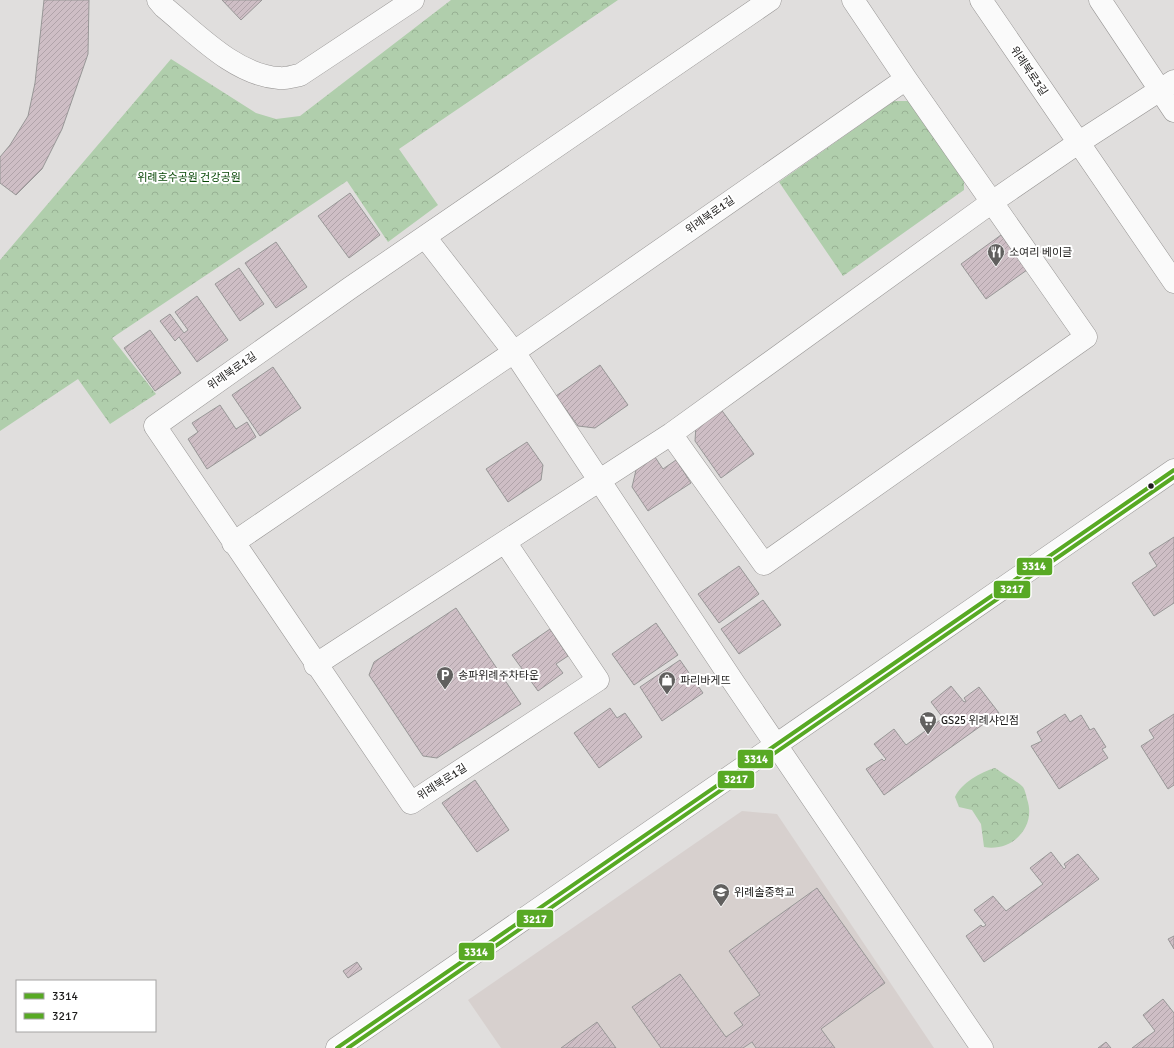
<svg xmlns="http://www.w3.org/2000/svg" width="1174" height="1048" font-family="Signika,'Noto Sans KR',sans-serif">
	<style>
		.built { fill: #d7d0ce }
		.park { fill: url(#park-crowns) }
		.building { fill: url(#building-hatch); stroke: #989797 }
		.lines { fill: none; stroke-linecap: round; stroke-linejoin: round }
		.street-casing { stroke: #979594; stroke-width: 23 }
		.street { stroke: #fafafa; stroke-width: 22 }
		.bus-1-casing { stroke: #fff; stroke-width: 7 }
		.bus-2-casing { stroke: #fff; stroke-width: 7 }
		.bus-1 { stroke: #58a924; stroke-width: 4 }
		.bus-2 { stroke: #58a924; stroke-width: 4 }
		.bus-dot { fill: #1d1c1b; stroke: #fff; stroke-width: 1.5 }
		.labels { text-anchor: middle; dominant-baseline: central; stroke-width: 4; stroke-linejoin: round; paint-order: stroke }
		.street-label { font-size: 11px; fill: #1d1c1b; stroke: #fff }
		.park-label { font-size: 11px; fill: #064604; stroke: #fff }
		.poi-label { font-size: 11px; fill: #1d1c1b; stroke: #fff; text-anchor: start }
		.line-badge { stroke: #fff; stroke-width: 1.5 }
		.badge-label { font-size: 11px; text-anchor: middle; font-weight: bold; fill: #fff }
	</style>
	<defs>
		<pattern id="park-crowns" width="20" height="18" patternUnits="userSpaceOnUse"><rect width="20" height="18" fill="#b0ceac"/><path d="M2 6a3 3 0 1 1 6 0M12 15a3 3 0 1 1 6 0" fill="none" stroke="#97b093"/></pattern>
		<pattern id="building-hatch" width="6" height="6" patternUnits="userSpaceOnUse"><rect width="6" height="6" fill="#cebec5"/><path d="M-1 1l2-2M0 6l6-6M5 7l2-2" fill="none" stroke="#b0a3a9"/></pattern>
	</defs>
	<rect width="100%" height="100%" fill="#e0dedd"/>
	<!-- built -->
	<path class="built" d="M742,811L777,814L934,1048H501L468,1000Z"/>
	<!-- park -->
	<path class="park" d="M451,0H618L399,149L438,205L388,242L347,181L112,338L156,394L110,424L78,379L0,431V260L171,59L256,113L276,119L300,116Z
		M894,101H913L964,175V190L843,276L779,182Z
		M995,768C1003,774 1016,780 1023,787C1025,790 1026,795 1027,799C1037,827 1012,852 984,847L981,824L972,810L959,807L955,797C961,783 981,772 995,768Z"/>
	<!-- building -->
	<path class="building" d="M44,0H89L88,54L62,129L42,169L16,195L0,183V157L10,145L28,116L35,83Z
		M222,0H262L241,20Z
		M350,193L380,235L349,258L318,216Z
		M1001,235L1027,270L986,299L961,264Z
		M276,242L307,287L276,308L245,263Z
		M239,268L264,304L240,321L215,284Z
		M197,296L228,340L197,362L179,337L175,341L160,321L170,314L184,333L188,330L175,312Z
		M150,330L181,373L155,391L124,348Z
		M600,365L628,405L595,428L578,426L556,396Z
		M273,367L301,408L260,436L232,395Z
		M220,405L236,429L247,422L256,437L207,469L188,439L198,432L192,423Z
		M720,408L754,454L721,478L695,441L696,425Z
		M527,442L543,465L541,480L508,502L486,469Z
		M655,457L663,469L676,460L691,483L648,511L632,487L636,470Z
		M1174,537V603L1154,616L1132,583L1157,566L1149,553Z
		M739,566L759,594L719,623L698,594Z
		M763,600L781,625L739,654L721,629Z
		M456,608L521,704L437,758L423,756L369,675L374,662Z
		M656,623L678,655L634,685L612,654Z
		M550,629L568,656L556,664L563,673L538,691L512,655Z
		M680,660L703,693L662,721L640,687Z
		M951,686L964,702L966,701L964,698L979,687L999,713L884,795L866,769L882,759L884,761L886,759L874,744L894,729L906,745L943,718L931,702Z
		M610,708L617,718L625,713L642,737L599,768L574,733Z
		M1065,714L1070,722L1081,715L1090,730L1094,728L1106,747L1102,749L1108,758L1059,789L1031,746L1042,741L1037,732Z
		M1174,714V785L1168,789L1141,746L1154,738L1149,730Z
		M475,780L509,830L477,852L442,803Z
		M1051,852L1064,869L1066,867L1064,864L1078,854L1099,879L984,962L966,936L981,925L983,927L986,925L974,910L993,896L1006,911L1043,884L1030,868Z
		M817,888L885,983L821,1029L835,1048H756L752,1042L743,1048H661L632,1007L680,974L726,1037L743,1025L734,1013L760,995L729,951Z
		M1174,936V949L1168,939Z
		M357,962L362,969L348,978L343,971Z
		M1163,999L1174,1013V1048H1132L1155,1031L1143,1015Z
		M597,1022L616,1048H561Z
		M1106,1042L1111,1048H1098Z"/>
	<g class="lines">
		<!-- street casing -->
		<g class="street-casing">
			<path id="street" d="M158,0L164,7C197,34 235,75 279,78C286,79 293,76 300,75L413,0
				M981,0L1174,282
				M1100,0L1174,111
				M425,237L514,352L734,683L982,1048
				M671,434L764,564L1086,337L906,79L853,0
				M505,542L598,680L411,803L155,426L350,288L770,0
				M233,543L514,352L906,79
				M315,665L671,434L992,202L1078,143L1174,81
				M337,1048L1174,470"/>
		</g>
		<!-- street -->
		<use href="#street" class="street"/>
		<!-- bus-1 casing -->
		<g class="bus-1-casing">
			<path id="bus-1" d="M337,1048L1174,470"/>
		</g>
		<!-- bus-2 casing -->
		<g class="bus-2-casing">
			<path id="bus-2" d="M348,1048L1174,477"/>
		</g>
		<!-- bus-1 -->
		<use href="#bus-1" class="bus-1"/>
		<!-- bus-2 -->
		<use href="#bus-2" class="bus-2"/>
	</g>
	<!-- icons -->
	<defs>
		<g id="restaurant-pin" transform="scale(0.9)"><path d="M0 17L-7.5 6A9.5 9.5 0 1 1 7.5 6Z" fill="#61605f" stroke="#fff"/><path d="M-5-6h1v4h1v-4h1v4h1v-4h1v5L-1.5 .5V6h-2V.5L-5-1ZM5-6V6H3V1.5H1.5Q1.5-4 5-6Z" fill="#fff"/></g>
		<g id="parking-pin" transform="scale(0.9)"><path d="M0 17L-7.5 6A9.5 9.5 0 1 1 7.5 6Z" fill="#61605f" stroke="#fff"/><path d="M-3.5-5.5H1a3.5 3.5 0 0 1 0 7H-1V5.5H-3.5ZM-1-3.4V-.6H.8a1.4 1.4 0 0 0 0-2.8Z" fill="#fff"/></g>
		<g id="shop-pin" transform="scale(0.9)"><path d="M0 17L-7.5 6A9.5 9.5 0 1 1 7.5 6Z" fill="#61605f" stroke="#fff"/><path d="M-5-2.5h2.3a2.7 3.5 0 0 1 5.4 0H5L5.5 6h-11ZM-1.5-2.5h3a1.5 2.3 0 0 0-3 0Z" fill="#fff"/></g>
		<g id="supermarket-pin" transform="scale(0.9)"><path d="M0 17L-7.5 6A9.5 9.5 0 1 1 7.5 6Z" fill="#61605f" stroke="#fff"/><path d="M-6-5.5h2.5l.6 2H6L4.5 2H-2.5L-4.4-4H-6ZM-1.5 3.2a1.3 1.3 0 1 0 .1 0ZM3 3.2a1.3 1.3 0 1 0 .1 0Z" fill="#fff"/></g>
		<g id="school-pin" transform="scale(0.9)"><path d="M0 17L-7.5 6A9.5 9.5 0 1 1 7.5 6Z" fill="#61605f" stroke="#fff"/><path d="M0-5L7-2L0 1L-7-2ZM-4 1L0 2.5L4 1V4Q0 6-4 4Z" fill="#fff"/></g>
	</defs>
	<g fill-rule="evenodd">
		<use href="#restaurant-pin" x="996" y="252"/>
		<use href="#parking-pin" x="445" y="675"/>
		<use href="#shop-pin" x="667" y="680"/>
		<use href="#supermarket-pin" x="928" y="720"/>
		<use href="#school-pin" x="721" y="892"/>
	</g>
	<!-- markers -->
	<circle class="bus-dot" cx="1151" cy="486" r="3.5"/>
	<g class="labels">
		<!-- street labels -->
		<g class="street-label">
			<text transform="translate(1029 71) rotate(56)">위례북로3길</text>
			<text transform="translate(710 215) rotate(-35)">위례북로1길</text>
			<text transform="translate(232 371) rotate(-35)">위례북로1길</text>
			<text transform="translate(442 782) rotate(-33)">위례북로1길</text>
		</g>
		<!-- park labels -->
		<g class="park-label">
			<text x="189" y="177">위례호수공원 건강공원</text>
		</g>
		<!-- poi labels -->
		<g class="poi-label">
			<text x="1009" y="252">소여리 베이글</text>
			<text x="458" y="675">송파위례주차타운</text>
			<text x="680" y="680">파리바게뜨</text>
			<text x="941" y="720">GS25 위례샤인점</text>
			<text x="734" y="892">위례솔중학교</text>
		</g>
	</g>
	<g class="line-badge">
		<rect x="1016" y="557" width="37" height="19" rx="4" fill="#58a924"/>
		<rect x="993" y="580" width="38" height="19" rx="4" fill="#58a924"/>
		<rect x="737" y="749" width="37" height="20" rx="4" fill="#58a924"/>
		<rect x="717" y="770" width="38" height="19" rx="4" fill="#58a924"/>
		<rect x="516" y="909" width="38" height="19" rx="4" fill="#58a924"/>
		<rect x="458" y="942" width="37" height="19" rx="4" fill="#58a924"/>
	</g>
	<g class="badge-label">
		<text x="1034" y="570">3314</text>
		<text x="1012" y="593">3217</text>
		<text x="756" y="763">3314</text>
		<text x="736" y="783">3217</text>
		<text x="535" y="923">3217</text>
		<text x="476" y="956">3314</text>
	</g>
	<!-- legend -->
	<rect x="16" y="980" width="140" height="52" fill="#ffffff" stroke="#a5a4a4"/>
	<rect x="24" y="993" width="20" height="6" fill="#58a924" stroke="#a5a4a4"/>
	<text x="52" y="1000" font-size="12" fill="#1d1c1b">3314</text>
	<rect x="24" y="1013" width="20" height="6" fill="#58a924" stroke="#a5a4a4"/>
	<text x="52" y="1020" font-size="12" fill="#1d1c1b">3217</text>
</svg>
